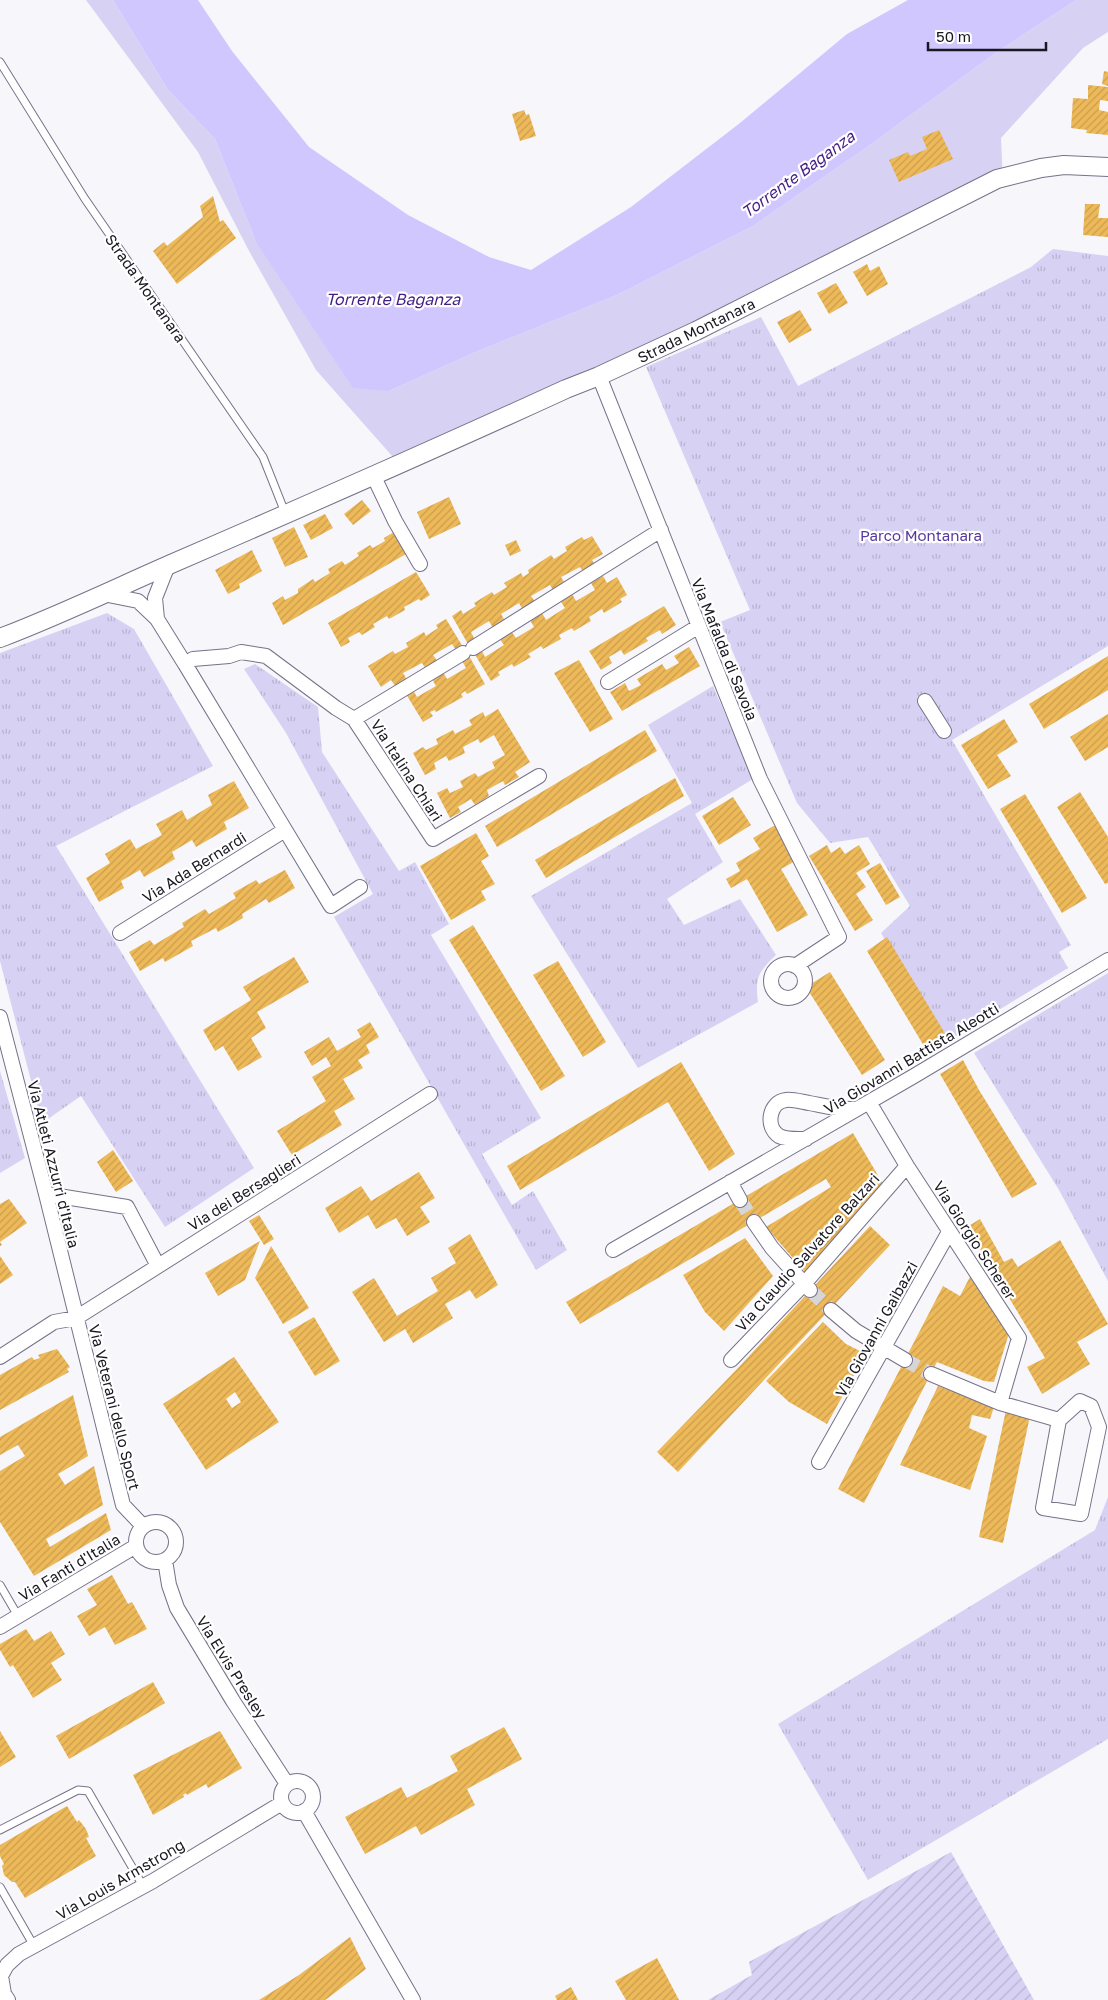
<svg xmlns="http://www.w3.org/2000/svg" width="1108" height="2000" font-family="'Golos Text',sans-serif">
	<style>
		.grass { fill: #d7d1f4 }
		.park { fill: url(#park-tufts) }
		.garden { fill: url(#garden-furrows) }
		.water { fill: #d1c7ff }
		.building { fill: url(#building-hatch); fill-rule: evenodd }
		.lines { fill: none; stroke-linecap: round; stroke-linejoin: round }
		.minor-tunnel { stroke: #d6d5da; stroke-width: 14; stroke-dasharray: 14 7; stroke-linecap: butt }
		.service-casing { stroke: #767288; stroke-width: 9 }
		.minor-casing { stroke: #767288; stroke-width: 16 }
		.tertiary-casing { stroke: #767288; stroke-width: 20 }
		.service { stroke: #fff; stroke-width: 7 }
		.minor { stroke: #fff; stroke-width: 14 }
		.tertiary { stroke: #fff; stroke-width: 18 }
		.labels { text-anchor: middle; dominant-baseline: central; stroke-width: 4.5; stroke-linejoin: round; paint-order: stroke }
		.street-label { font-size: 15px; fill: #191720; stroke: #fff }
		.park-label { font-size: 15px; fill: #57389e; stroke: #fff }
		.water-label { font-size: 16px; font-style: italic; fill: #431e84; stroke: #fff }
	</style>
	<defs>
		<pattern id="park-tufts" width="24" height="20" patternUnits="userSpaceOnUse" patternTransform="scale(1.25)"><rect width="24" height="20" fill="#d7d1f4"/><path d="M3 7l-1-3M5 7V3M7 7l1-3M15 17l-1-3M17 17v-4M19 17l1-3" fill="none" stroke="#b8b3d1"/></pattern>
		<pattern id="garden-furrows" width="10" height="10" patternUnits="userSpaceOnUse" patternTransform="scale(1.25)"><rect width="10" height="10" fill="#d7d1f4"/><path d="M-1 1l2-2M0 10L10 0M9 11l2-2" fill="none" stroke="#b8b3d1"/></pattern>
		<pattern id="building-hatch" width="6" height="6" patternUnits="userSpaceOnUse" patternTransform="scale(1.25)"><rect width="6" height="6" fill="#edb959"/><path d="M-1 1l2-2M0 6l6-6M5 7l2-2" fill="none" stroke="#cb9e4d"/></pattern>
	</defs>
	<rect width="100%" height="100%" fill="#f7f6fb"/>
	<!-- grass -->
	<path class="grass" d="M86,0H113L168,90L215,139L256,242L389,391L478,351L617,295L753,226L870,145L994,54L1076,0H1108V32L1083,48L1001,138L1003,185L738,321L393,457L316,370L248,249L198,152Z"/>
	<!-- park -->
	<path class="park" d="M1053,249L1108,256V646L952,740L1071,945L1059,952L1068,968L946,1042L881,933L910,906L868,837L830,843L797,803L720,622L750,610L646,367L761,317L798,386L1031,267Z
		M107,613L134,629L213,766L56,846L254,1168L165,1227L81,1096L42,1123L0,961V653Z
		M255,664L318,707L322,752L399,871L415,862L449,924L431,935L541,1118L482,1154L512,1205L533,1191L567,1250L536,1270L334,917L373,894L286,733L244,669Z
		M713,686L753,779L695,814L723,862L667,899L684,925L740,899L776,955C758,972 755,978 758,1002L638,1068L531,896L692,803L648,725Z
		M1108,973V1281L1059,1190L974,1053Z
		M0,1071L25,1158L0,1173Z
		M1108,1497V1739L868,1880L778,1724L1095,1530Z"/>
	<!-- garden -->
	<path class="garden" d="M951,1852L1034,2000H708L752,1975L749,1962Z"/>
	<!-- water -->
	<path class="water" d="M113,0H198L232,51L309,147L408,215L489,257L531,270L631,207L740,123L847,34L908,0H1076L994,54L870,145L753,226L617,295L478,351L389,391L353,388L256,242L215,139L168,90Z"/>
	<!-- building -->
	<path class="building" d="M1104,71L1108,72V86L1102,84Z
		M1088,85L1108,87V101L1100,100L1099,110L1108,112V135L1086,133L1087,130L1071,128L1073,98L1088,99Z
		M524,110L526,115L529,114L536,136L520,141L512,114Z
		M939,130L953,159L899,182L889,160L908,152L910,156L927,149L922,137Z
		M213,196L220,222L223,220L236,238L177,284L153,251L164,242L167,246L203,217L200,206Z
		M1085,204H1100L1098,218H1108V237L1083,235Z
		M867,264L870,271L879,266L888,284L867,296L853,272Z
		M836,283L848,303L829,314L817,293Z
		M800,310L812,330L789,343L777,322Z
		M449,497L461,524L429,539L417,512Z
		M362,500L371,511L353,525L344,514Z
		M325,514L333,528L311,540L303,525Z
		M294,527L308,557L285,567L272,538Z
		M394,532L406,554L283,625L272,603L283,596L285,600L298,593V589L313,579L315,582L330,573L328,569L342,561L345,565L359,556L357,553L370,545L373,548L385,541L384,538Z
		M592,536L603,554L592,560L596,566L584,573L580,567L561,577L566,585L554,592L550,585L531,596L536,603L523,610L519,603L501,614L505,621L493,628L489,621L471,632L475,640L468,644L452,616L461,610L463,614L476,606L474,603L492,592L494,595L507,587L504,583L521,573L523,577L529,573L528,570L551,555L554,559L567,551L565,547L582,537L584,540Z
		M516,540L521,551L510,556L505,545Z
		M252,550L262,571L239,584L240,588L228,594L215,570Z
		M416,572L430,595L421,601L419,599L404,607L405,610L389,619L387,616L373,624L375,627L362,635L359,632L348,638L350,642L341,647L328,623Z
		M603,576L607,583L617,577L627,595L620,599L622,602L604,613L602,609L589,617L591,621L574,631L572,628L559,635L561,639L543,649L541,646L528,654L531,657L514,667L512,664L498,672L500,675L491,681L474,653L481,649L485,657L504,645L499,638L511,631L516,638L534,627L530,620L542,613L546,620L565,608L561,602L572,594L576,601L595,590L591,583Z
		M664,606L676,625L662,634L660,630L646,638L648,641L624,655L621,650L609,657L612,663L601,670L589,651Z
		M446,619L463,647L456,650L452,644L433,655L438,662L426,669L422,663L403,673L407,680L396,687L391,680L381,687L368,666L393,651L395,654L408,647L406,643L424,632L426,636L438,628L436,625Z
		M689,647L700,666L622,711L610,692L625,683L629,691L641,685L637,679L662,664L666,670L679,663L674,656Z
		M469,656L485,684L467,694L465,691L461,694L463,697L436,712L435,710L430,712L433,716L423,722L406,694L413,690L417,697L436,686L432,679L443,672L447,679L466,668L462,661Z
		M1108,656V690L1044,729L1029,704Z
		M579,660L613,719L590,732L554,673Z
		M498,709L530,762L515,772L519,777L505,785L503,781L487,790L489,796L475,805L471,799L458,807L461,812L450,818L437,793L447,788L450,793L463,787L460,781L475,773L478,777L495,768L492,762L505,755L494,735L480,743L478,739L463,747L465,753L449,761L446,756L434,763L436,769L425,775L413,753L423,747L426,750L438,744L436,739L453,730L455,734L472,725L469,720L483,712L485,717Z
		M1108,714V747L1085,761L1070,737Z
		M1004,719L1018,742L997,755L1011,776L988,789L961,745Z
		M645,730L657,751L497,847L485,826Z
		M675,778L684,796L546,878L535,860Z
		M234,781L249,808L224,822L227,829L196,847L192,840L172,852L175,859L144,877L140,870L121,881L124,888L99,902L86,878L110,863L105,854L130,839L136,849L162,835L156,824L182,810L187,820L212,805L208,795Z
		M1080,792L1108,837V883L1105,884L1057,807Z
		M1025,794L1087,898L1062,913L1000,809Z
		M733,797L751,825L719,845L702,816Z
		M777,824L797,860L781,869L808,915L777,932L747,879L731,888L726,879L740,871L736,863L760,849L753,838Z
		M476,833L489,856L481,861L495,884L481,891L486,900L451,920L420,866Z
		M827,845L831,853L840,847L845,854L859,845L870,864L856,873L866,887L856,894L873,920L855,931L809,856Z
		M880,863L900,897L886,905L866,871Z
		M285,870L295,888L269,903L266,899L242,914L243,918L218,932L216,928L191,941L193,946L165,962L163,958L140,971L129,952L150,940L154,945L184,927L182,923L205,909L209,914L236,898L233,893L256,880L259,884Z
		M473,925L565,1076L541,1091L449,940Z
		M887,937L946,1035L924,1046L867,951Z
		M294,957L309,982L257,1012L266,1028L251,1038L262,1057L238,1071L223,1046L215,1051L203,1030L251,1000L243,987Z
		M558,961L606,1042L583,1057L533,975Z
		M830,972L885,1060L862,1075L806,987Z
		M370,1022L379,1037L366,1045L370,1053L358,1060L363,1068L343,1079L355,1099L334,1111L342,1125L292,1155L277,1131L326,1101L312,1077L331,1066L326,1057L312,1066L304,1052L329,1037L337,1051L361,1037L357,1030Z
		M963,1060L979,1090L1037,1184L1012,1198L940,1074Z
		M681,1062L735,1154L709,1171L668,1102L520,1190L507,1166Z
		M853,1133L883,1184L806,1273L766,1227L831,1187L826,1179L580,1324L566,1302Z
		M113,1150L133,1181L116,1192L97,1162Z
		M419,1172L435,1198L420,1207L430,1222L407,1236L396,1218L376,1229L368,1215L339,1233L325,1208L361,1186L371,1201Z
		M9,1199L27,1223L0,1242L2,1245L0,1246V1204Z
		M259,1215L274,1239L264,1245L249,1221Z
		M980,1219L1004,1262L1012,1258L1018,1267L1060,1240L1108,1324L1077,1342L1090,1364L1042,1394L1027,1367L1045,1358L967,1227Z
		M870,1226L890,1245L678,1472L657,1452L739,1367Z
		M470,1234L498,1285L476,1299L470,1290L445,1304L453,1318L413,1343L405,1329L384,1342L352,1292L374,1278L397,1316L438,1291L431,1278L456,1263L448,1248Z
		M745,1238L773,1276L724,1331L705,1312L683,1275Z
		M260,1241L245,1280L218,1296L205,1273Z
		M271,1246L309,1308L283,1324L255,1278Z
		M0,1256L13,1275L0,1284Z
		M972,1273L1009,1333L994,1382L984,1381L937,1362L864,1503L838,1489L943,1286L960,1296Z
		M314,1317L340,1361L315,1376L288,1332Z
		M823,1322L846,1344L866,1354L827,1424L789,1402L766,1381Z
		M57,1349L70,1367L67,1369L69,1372L0,1410V1375L32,1357L34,1360L40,1358L38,1355Z
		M234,1357L279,1422L206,1470L163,1404ZM235,1392L241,1402L232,1408L226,1399Z
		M938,1386L994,1407L990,1419L972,1415L969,1428L987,1436L970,1490L900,1465Z
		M73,1395L88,1456L58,1474L65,1485L94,1466L103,1505L46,1539L50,1547L106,1513L111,1530L34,1576L0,1522V1471L25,1456L18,1445L0,1455V1437Z
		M1006,1410L1030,1416L1003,1543L979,1537Z
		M112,1575L128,1604L132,1602L147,1629L115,1645L105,1627L89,1636L77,1616L97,1605L87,1589Z
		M26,1629L34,1641L51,1631L65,1654L51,1663L62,1680L33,1698L13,1665L10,1667L0,1650V1644Z
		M153,1682L165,1703L69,1759L56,1736Z
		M504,1727L522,1759L467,1789L475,1805L421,1835L416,1826L365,1854L345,1817L401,1787L407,1798L458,1771L450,1756Z
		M0,1731L16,1757L0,1767Z
		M220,1731L242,1768L208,1788L206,1784L187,1795L186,1793L183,1795L184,1797L153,1815L133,1775Z
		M67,1806L77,1822L79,1820L86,1829L89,1837L86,1838L96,1856L25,1898L15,1882H12L4,1875L2,1866L4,1864L0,1856V1845Z
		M350,1937L366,1969L328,1998L325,2000H259L299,1975Z
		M657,1958L679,2000H626L615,1981Z
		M571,1987L578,2000H557L555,1996Z"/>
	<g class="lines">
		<!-- minor-tunnel -->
		<path class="minor-tunnel" d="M740,1200L754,1222
			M811,1291L831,1310
			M905,1360L931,1374"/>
		<!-- service casing -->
		<g class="service-casing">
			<path id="service" d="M0,62L85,199L263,457L286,515
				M0,1585L18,1616
				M0,1830L78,1790L88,1791L143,1886
				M0,1887L34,1946"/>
		</g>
		<!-- minor casing -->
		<g class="minor-casing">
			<path id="minor" d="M599,376L760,779L839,937L795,966
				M374,477L395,521L420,564
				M103,594L138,601L157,619L185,664L193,659L229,656L241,652L266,656L336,708L354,719L433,839L539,776
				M157,619L155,598L168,565
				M473,648L661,530
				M185,664L331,906L360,887
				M608,682L699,626
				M925,701L944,731
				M354,719L463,653
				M120,933L285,830
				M771 981a17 17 0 1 1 34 0a17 17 0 1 1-34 0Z
				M0,1017L46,1194L123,1505L143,1526
				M869,1102L907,1166L1019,1338L1000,1403
				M806,1139C797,1139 787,1140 779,1136C765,1127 769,1102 786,1100C793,1099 802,1102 809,1103C825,1106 839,1110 855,1109
				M730,1182L740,1200
				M46,1194L127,1207L158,1266
				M754,1222L772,1248L810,1290
				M613,1250L914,1076L1108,960
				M831,1310L856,1331L905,1360
				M0,1357L54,1322L76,1318L430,1094
				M731,1360L804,1284L907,1166
				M931,1374L1000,1403L1059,1420
				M1080,1401L1091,1406L1099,1427L1081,1514L1043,1508L1059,1420Z
				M819,1462L949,1232
				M136 1542a20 20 0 1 1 40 0a20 20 0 1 1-40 0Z
				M165,1560L169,1585L177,1608L233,1701L287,1784
				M0,1627L136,1546
				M281 1797a16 16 0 1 1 32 0a16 16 0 1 1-32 0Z
				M304,1811L413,2000
				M8,2000L4,1994L1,1976L7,1965L19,1954L153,1881L282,1803"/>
		</g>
		<!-- tertiary casing -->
		<g class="tertiary-casing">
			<path id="tertiary" d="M0,638C58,616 114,589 171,564C303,507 435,449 566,389L599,376L696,331L997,179L1041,168L1064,165L1108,167"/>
		</g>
		<!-- service -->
		<use href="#service" class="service"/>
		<!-- minor -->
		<use href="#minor" class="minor"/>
		<!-- tertiary -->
		<use href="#tertiary" class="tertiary"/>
	</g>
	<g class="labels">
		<!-- street labels -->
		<g class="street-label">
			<text transform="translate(146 288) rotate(55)">Strada Montanara</text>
			<text transform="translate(696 330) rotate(-26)">Strada Montanara</text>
			<text transform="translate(725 649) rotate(68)">Via Mafalda di Savoia</text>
			<text transform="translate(407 770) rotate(57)">Via Italina Chiari</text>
			<text transform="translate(194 867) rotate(-32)">Via Ada Bernardi</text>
			<text transform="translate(911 1058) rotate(-31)">Via Giovanni Battista Aleotti</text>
			<text transform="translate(54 1164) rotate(76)">Via Atleti Azzurri d'Italia</text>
			<text transform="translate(244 1192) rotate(-32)">Via dei Bersaglieri</text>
			<text transform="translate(975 1240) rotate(57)">Via Giorgio Scherer</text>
			<text transform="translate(807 1252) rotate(-48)">Via Claudio Salvatore Balzari</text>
			<text transform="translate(876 1329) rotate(-61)">Via Giovanni Gaibazzi</text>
			<text transform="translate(115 1407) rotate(76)">Via Veterani dello Sport</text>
			<text transform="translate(69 1567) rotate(-31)">Via Fanti d'Italia</text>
			<text transform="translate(232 1667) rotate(58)">Via Elvis Presley</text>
			<text transform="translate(120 1879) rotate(-30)">Via Louis Armstrong</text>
		</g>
		<!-- park labels -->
		<g class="park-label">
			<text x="921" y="535">Parco Montanara</text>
		</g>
		<!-- water labels -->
		<g class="water-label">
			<text transform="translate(798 174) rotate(-36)">Torrente Baganza</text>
			<text x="393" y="299">Torrente Baganza</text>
		</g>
	</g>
	<!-- scale -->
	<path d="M928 42v8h118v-8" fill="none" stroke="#191720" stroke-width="2.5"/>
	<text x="936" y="42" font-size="15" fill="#191720" stroke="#ffffff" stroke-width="4" paint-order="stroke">50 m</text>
</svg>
